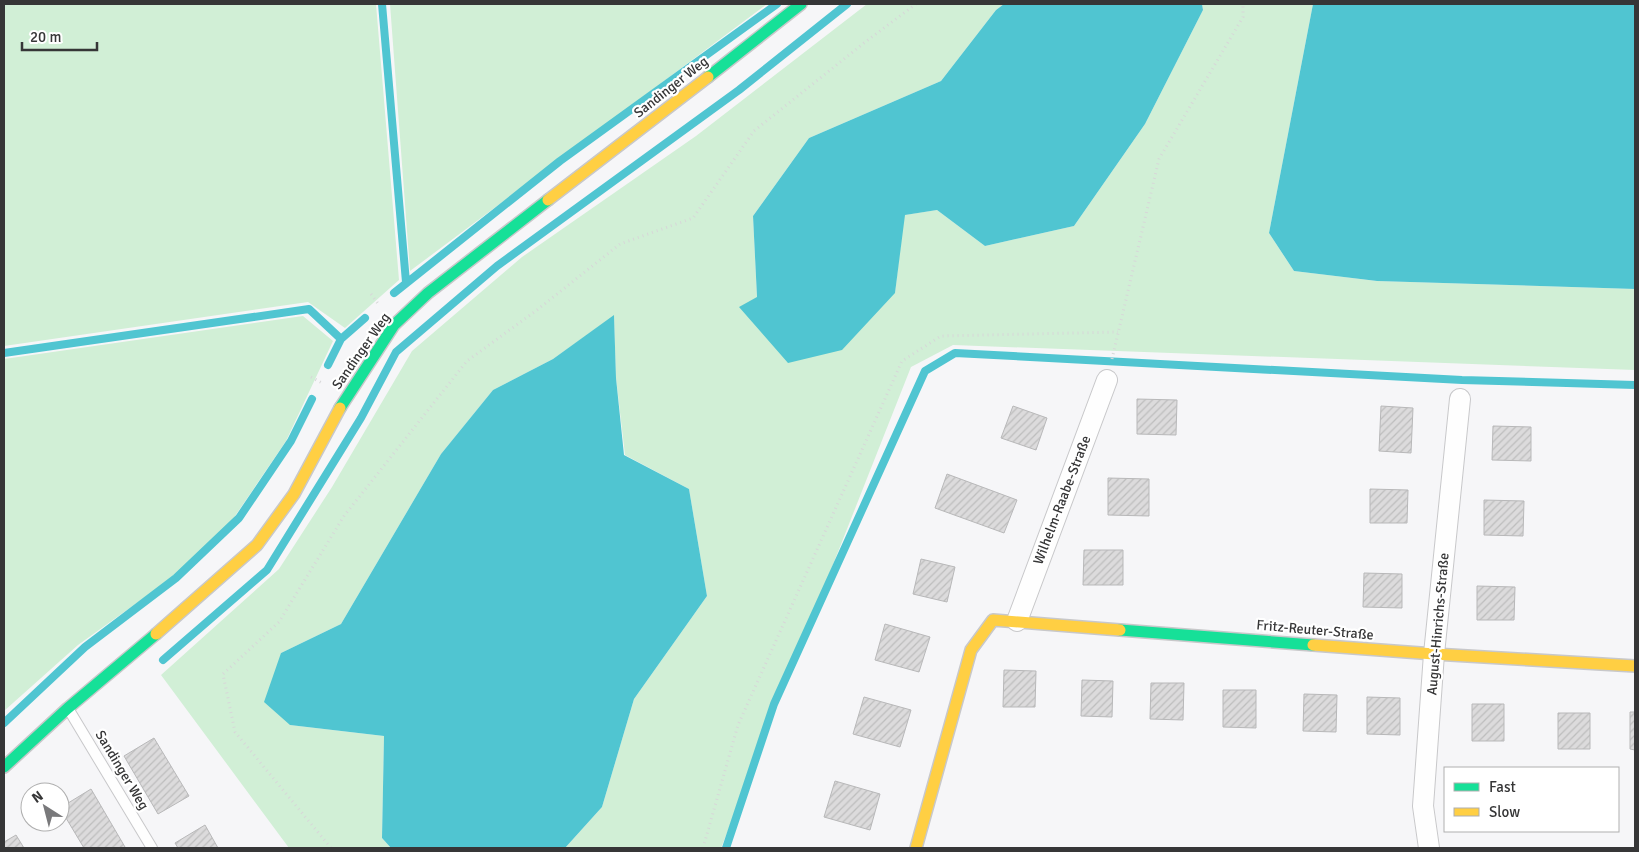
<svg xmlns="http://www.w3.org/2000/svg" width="1639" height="852" font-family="Signika,sans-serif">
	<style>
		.green { fill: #d1efd6 }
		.water { fill: #50c5d1 }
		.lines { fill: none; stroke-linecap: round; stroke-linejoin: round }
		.stream { stroke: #50c5d1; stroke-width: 8 }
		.building { fill: url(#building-hatch); stroke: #b8b8b9 }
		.lane-casing { stroke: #c8c8ca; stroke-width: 12 }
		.street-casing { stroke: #c8c8ca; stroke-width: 22 }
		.fast-casing { stroke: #c8c8ca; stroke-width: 14 }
		.slow-casing { stroke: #c8c8ca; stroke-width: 14 }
		.path { stroke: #d7d7d8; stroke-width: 3; stroke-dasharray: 1 4; stroke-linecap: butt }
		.lane { stroke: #fefefe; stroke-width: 10 }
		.street { stroke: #fefefe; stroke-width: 20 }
		.fast { stroke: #16e098; stroke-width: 11 }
		.slow { stroke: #ffcf43; stroke-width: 11 }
		.labels { text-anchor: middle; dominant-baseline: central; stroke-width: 4.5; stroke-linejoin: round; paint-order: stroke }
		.street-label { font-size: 14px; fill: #363637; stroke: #fff }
	</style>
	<defs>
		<pattern id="building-hatch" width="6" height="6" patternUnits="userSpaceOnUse" patternTransform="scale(1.25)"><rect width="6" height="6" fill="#dcdbdc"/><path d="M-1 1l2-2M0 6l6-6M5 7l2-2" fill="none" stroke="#bdbdbd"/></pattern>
	</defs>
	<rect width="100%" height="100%" fill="#f6f6f8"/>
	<!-- green -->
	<path class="green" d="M4,4H376L399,280L345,328L308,302L4,346Z
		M390,4H767L410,271Z
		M867,4H1004L996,10L941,81L809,138L753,216L757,298L740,307L895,293L904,215L937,210L985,246L1074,226L1145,124L1203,10L1202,4H1313L1269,233L1294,271L1377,281L1635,289V370L953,345L911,367L721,848H565L602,807L634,699L707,596L689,489L625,455L616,378L614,316L553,359L493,390L441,454L341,624L281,653L290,725L384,736L382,838L391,848H289L161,675L279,569L332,487L412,351L522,257L696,136Z
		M303,316L333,341L286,441L233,519L173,577L78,645L4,711V359Z"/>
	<!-- water -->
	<path class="water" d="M1004,4H1202L1203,10L1145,124L1074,226L985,246L937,210L905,215L895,293L842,350L788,363L739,307L757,297L753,216L809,138L941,81L996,10Z
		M1313,4H1635V289L1377,281L1294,271L1269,233Z
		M614,315L616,378L624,455L689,489L707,596L634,699L602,807L565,848H391L382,838L384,736L290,725L264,702L281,653L341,624L441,454L493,390L553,359Z"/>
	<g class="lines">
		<!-- stream -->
		<path class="stream" d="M382,4L406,282
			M394,293L560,161L777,4
			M4,353L309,309L341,339
			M328,365L341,339L365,318
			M163,660L267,570L361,418L396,352L497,266L739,90L847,4
			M4,723L85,647L176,578L239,518L291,441L312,399
			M726,848L774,704L925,371L955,353L1462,380L1635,385"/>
	</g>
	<!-- building -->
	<path class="building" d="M1137,399L1177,400L1176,435L1137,434Z
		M1013,406L1047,418L1036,450L1001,438Z
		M1381,406L1413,408L1411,453L1379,451Z
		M1493,426L1531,427V461L1492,460Z
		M947,474L1017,500L1004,533L935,508Z
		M1108,478L1149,479V516L1108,515Z
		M1370,489L1408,490L1407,523H1370Z
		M1484,500L1524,501L1523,536L1484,535Z
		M1084,550H1123V585H1083Z
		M921,559L955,567L947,602L913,594Z
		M1364,573L1402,574V608L1363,607Z
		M1477,586L1515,587L1514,620H1477Z
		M885,624L930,637L919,672L875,660Z
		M1004,670L1036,671L1035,707H1003Z
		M1082,680L1113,681L1112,717L1081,716Z
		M1151,683H1184L1183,720L1150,719Z
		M1223,690H1256V728L1223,727Z
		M1304,694L1337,695L1336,732L1303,731Z
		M864,697L911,710L900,747L853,734Z
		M1367,697L1400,698V735L1367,734Z
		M1472,704H1504V741H1472Z
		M1630,712H1635V750L1630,749Z
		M1558,713H1590V749H1558Z
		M154,738L189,796L158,814L124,756Z
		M835,781L880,794L870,830L824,817Z
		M91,789L125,847L123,848H84L60,808Z
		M205,825L218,848H178L175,843Z
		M16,835L24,848H4V842Z"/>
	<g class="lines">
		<!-- lane casing -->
		<g class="lane-casing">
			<path id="lane" d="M69,710L152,848"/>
		</g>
		<!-- street casing -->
		<g class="street-casing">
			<path id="street" d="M1017,621L1107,380
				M1429,848L1423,806L1434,654L1460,399"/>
		</g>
		<!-- fast casing -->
		<g class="fast-casing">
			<path id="fast" d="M708,77L801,4
				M340,408L394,325L428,293L548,200
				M1120,630L1313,645
				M4,767L68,708L156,634"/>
		</g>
		<!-- slow casing -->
		<g class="slow-casing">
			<path id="slow" d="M548,200L708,77
				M156,634L257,545L294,494L340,408
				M1313,645L1434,654L1635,666
				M916,848L971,650L993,620L1120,630"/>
		</g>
		<!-- path -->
		<path class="path" d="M371,294L379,305
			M1112,359L1159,159L1243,17V4
			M311,377L324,384
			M331,848L235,732L223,674L279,622L344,516L467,361L537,310L620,244L693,218L754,131L864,43L916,4
			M703,848L738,725L902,361L941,336L1118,332"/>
		<!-- lane -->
		<use href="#lane" class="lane"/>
		<!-- street -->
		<use href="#street" class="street"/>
		<!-- fast -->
		<use href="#fast" class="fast"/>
		<!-- slow -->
		<use href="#slow" class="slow"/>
	</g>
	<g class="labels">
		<!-- street labels -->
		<g class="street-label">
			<text transform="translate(671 87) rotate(-38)">Sandinger Weg</text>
			<text transform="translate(361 351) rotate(-55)">Sandinger Weg</text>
			<text transform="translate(1062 500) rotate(-69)">Wilhelm-Raabe-Straße</text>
			<text transform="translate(1438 624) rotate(-85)">August-Hinrichs-Straße</text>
			<text transform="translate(1315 630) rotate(5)">Fritz-Reuter-Straße</text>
			<text transform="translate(122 770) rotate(59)">Sandinger Weg</text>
		</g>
	</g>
	<!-- border -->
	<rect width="1639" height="852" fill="none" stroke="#363637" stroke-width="10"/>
	<!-- legend -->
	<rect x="1444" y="767" width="175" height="65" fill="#ffffff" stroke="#afafaf"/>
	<rect x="1454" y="783" width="25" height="8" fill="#16e098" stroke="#afafaf"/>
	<text x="1489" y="792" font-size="15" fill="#363637">Fast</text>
	<rect x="1454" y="808" width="25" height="8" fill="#ffcf43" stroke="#afafaf"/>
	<text x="1489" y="817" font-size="15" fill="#363637">Slow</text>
	<!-- north arrow -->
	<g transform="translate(45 807) rotate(324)"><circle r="24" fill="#ffffff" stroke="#afafaf"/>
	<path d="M0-4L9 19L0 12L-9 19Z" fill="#79797b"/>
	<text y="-8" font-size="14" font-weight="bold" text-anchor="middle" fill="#363637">N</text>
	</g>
	<!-- scale -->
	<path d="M22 42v8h75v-8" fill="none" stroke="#363637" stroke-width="2.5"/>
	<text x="30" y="42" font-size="15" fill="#363637" stroke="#ffffff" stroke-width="4" paint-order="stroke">20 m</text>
</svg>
